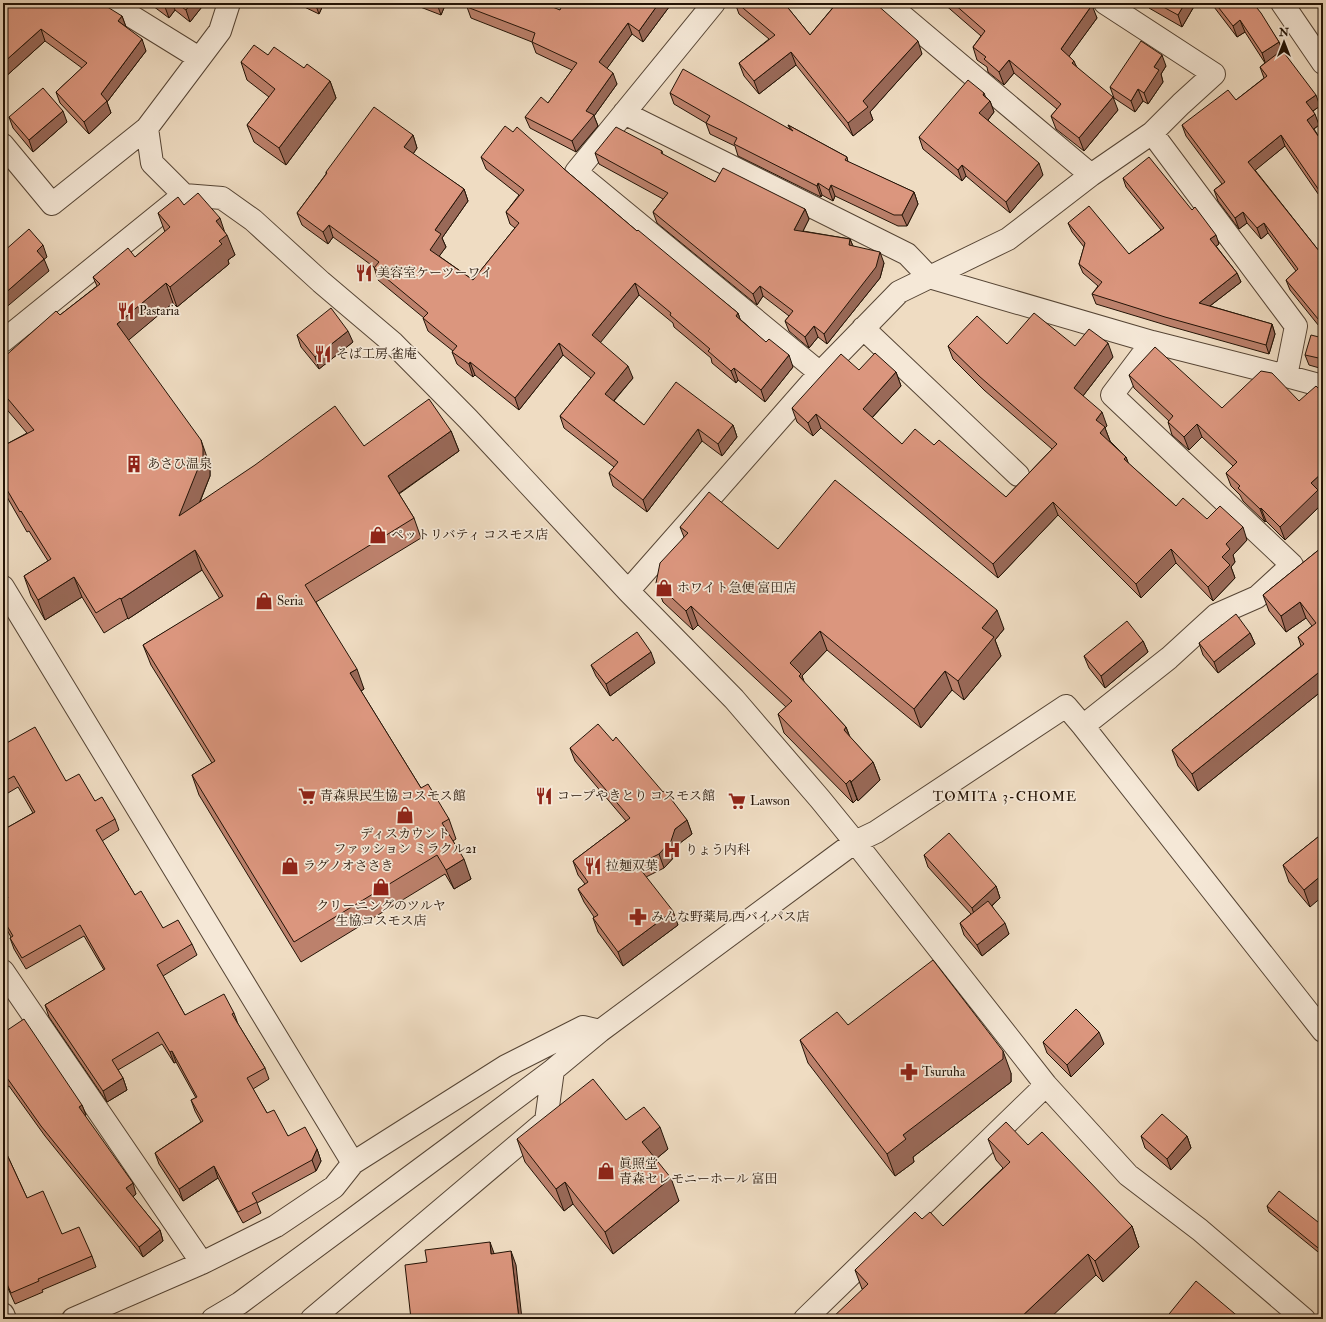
<svg xmlns="http://www.w3.org/2000/svg" width="1326" height="1322" font-family="'IM FELL Double Pica','Noto Serif JP',serif">
	<style>
		.lines { fill: none; stroke-linecap: round; stroke-linejoin: round }
		.minor-casing { stroke: #564535; stroke-width: 24 }
		.minor { stroke: #f5e8d7; stroke-width: 22 }
		.wall { fill: #bc816c; stroke: #231306 }
		.shaded-wall { fill: #996958; stroke: #231306 }
		.building { fill: #db967e; stroke: #231306 }
		.labels { text-anchor: middle; dominant-baseline: central; stroke-width: 3.5; stroke-linejoin: round; paint-order: stroke }
		.poi-label { font-size: 13px; fill: #231306; stroke: #f5e8d7; text-anchor: start }
		.neighbourhood-label { font-size: 14px; letter-spacing: 1px; fill: #231306; stroke: #f5e8d7 }
	</style>
	<rect width="100%" height="100%" fill="#efdcc2"/>
	<filter id="stains"><feTurbulence type="fractalNoise" baseFrequency=".005" numOctaves="4"/><feColorMatrix values="0 0 0 0 .2 0 0 0 0 .09 0 0 0 0 .02 0 0 0 .5 -.17"/></filter>
	<radialGradient id="worn" r=".72"><stop offset=".6" stop-color="#630" stop-opacity="0"/><stop offset="1" stop-color="#630" stop-opacity=".3"/></radialGradient>
	<g class="lines">
		<!-- minor casing -->
		<g class="minor-casing">
			<path id="minor" d="M110,3L199,58
				M229,3L220,31L147,128L152,163L184,195L222,198L253,220L321,282L393,343L468,419L628,591L734,699L820,799L855,842L1046,1085L1128,1175L1200,1230L1304,1319
				M547,3L552,5L553,3
				M714,3L576,172L820,373
				M887,3L1091,175
				M1282,3L1323,63
				M624,113L907,254L929,277L1152,342L1286,376L1296,326L1152,133
				M3,145L52,204L147,128
				M863,328L1018,475
				M3,341L182,196
				M1286,376L1323,386
				M3,587L353,1163L506,1066L583,1027L600,1031
				M628,591L820,373L899,292L1008,239L1091,175L1152,133L1181,104L1214,74L1105,3
				M1083,726L1169,658L1216,615L1257,597L1292,565L1112,395L1152,342
				M3,971L202,1263
				M3,1314L5,1319
				M73,1319L202,1263L276,1226L334,1187L353,1163
				M213,1319L240,1303L453,1145L553,1070L600,1031L855,842L876,832L1066,706L1083,726L1323,1031
				M312,1319L546,1121L553,1070
				M805,1319L1046,1085"/>
		</g>
		<!-- minor -->
		<use href="#minor" class="minor"/>
	</g>
	<!-- wall -->
	<path class="wall" d="M3,3L122,16L126,27L146,51L107,102L111,113L89,134L60,103L56,92L82,68L45,41L3,79Z
		M134,3H143L140,7Z
		M149,3H205L190,22L175,10L169,18Z
		M296,3H324L319,14Z
		M410,3H446L441,15Z
		M672,3L643,42L632,34L607,68L617,84L594,116L598,126L576,152L530,128L525,117L548,103L572,70L536,53L532,42L471,18L467,7L543,6L560,10Z
		M735,3H784L810,35L835,5L831,3H875L922,54L870,112L873,120L853,136L796,65L759,94L744,76L739,63L769,39L739,14Z
		M943,3H1089L1097,18L1069,56L1077,67L1118,110L1084,151L1056,129L1051,116L1057,109L1014,73L1004,85L988,72L987,67L977,60L973,47L981,36Z
		M1147,3H1196L1182,27L1149,8Z
		M1211,3H1253L1279,42L1282,50L1320,106L1313,111L1319,125L1314,129L1323,143V201L1285,146L1255,170L1323,256V331L1290,290L1286,280L1296,271L1268,233L1261,239L1247,223L1239,229L1218,201L1214,190L1222,184L1186,136L1182,125L1236,100L1264,78L1260,67L1265,63L1245,32L1237,37Z
		M268,55L304,68L330,81L336,98L286,165L254,142L247,125L269,97L247,80L241,62Z
		M1166,66L1161,74L1163,82L1148,104L1143,101L1135,112L1114,98L1110,87Z
		M670,93L790,129L788,125L847,157L848,162L914,192L918,204L907,226H898L835,196L833,201L822,195L821,197L738,156L735,146L710,134L706,123L674,104Z
		M986,97L990,101L994,112L988,120L1043,175L1010,213L966,176L962,181L923,149L919,137Z
		M9,117L67,122L33,152L13,128Z
		M413,135L417,148L413,154L464,189L468,201L442,238L446,247L439,256L473,280L515,228L510,224L506,212L519,195L486,169L481,157L564,169L637,231L738,313L740,319L793,367L765,402L738,380L736,383L712,363L711,358L674,327L673,323L639,295L600,342L633,378L614,401L644,425H733L737,437L722,456L702,441L647,512L613,486L609,473L614,467L564,428L560,416L591,378L563,355L519,410L475,375L473,377L457,364L452,352L453,351L428,331L423,318H424L378,280L374,267L333,237L328,244L302,225L297,213L326,174V172Z
		M662,151L663,155L715,182L805,209L809,219L803,231L850,239L853,246L884,263L880,278L827,344L818,337L809,348L789,331L785,321L789,316L763,296L757,305L657,223L653,212L663,199L599,164L595,153Z
		M1123,178L1219,244L1216,246L1237,273L1241,282L1210,306L1272,324L1275,334L1269,354L1169,326L1096,304L1092,294L1098,286L1083,273L1079,264L1084,247L1072,232L1068,223L1129,254L1161,230L1126,187Z
		M184,205L224,231L235,255L228,260L229,264L177,307L173,303L128,340L208,460L210,468V476L200,502L364,446L451,431L459,451L399,494L414,518L421,538L316,602L364,689L361,691L421,788L449,819L456,839L453,841L471,879L454,889L445,874L301,962L199,795L192,775L212,763L151,665L143,645L220,599L202,570L128,619V618L104,633L82,597L45,620L31,596L24,576L48,561L29,531L27,532L3,490V446L27,433L3,405V358L60,315L97,286L93,277L135,257L165,232L158,213Z
		M297,335L353,342L319,369L301,347Z
		M1323,338V369L1309,365L1305,355Z
		M1007,344L1075,346L1113,357L1083,396L1107,426L1105,428L1110,441L1126,457L1128,463L1176,506L1207,519L1247,540L1233,555L1235,562L1231,567L1235,578L1213,601L1176,563L1141,598L1058,515L998,578L821,428L813,436L797,422L792,408L859,370L896,372L901,386L872,418L902,444L934,445L1006,497L1052,449L984,390L953,359L948,346Z
		M1129,375L1222,408L1319,493L1323,503L1285,540L1266,521L1265,522L1243,501L1240,495L1231,486L1226,473L1233,466L1202,437L1189,450L1172,435L1168,422L1169,421L1134,388Z
		M680,527L778,549L1004,629L995,640L1001,656L964,700L952,690L921,728L827,650L802,676L804,682L846,727L850,737L873,762L880,780L858,801L857,799L853,803L784,733L778,714L786,707L698,625L693,630L663,602L656,583L684,537Z
		M1321,548L1323,690L1198,791L1178,766L1172,750L1301,646L1298,637L1312,626L1306,618L1286,632L1269,611L1263,595Z
		M1250,633L1255,644L1218,673L1203,655L1199,643Z
		M1143,641L1148,652L1105,688L1089,668L1084,656Z
		M655,663L610,696L596,676L591,665Z
		M613,741L687,820L692,834L680,843L676,855L664,868L646,877L678,925L623,966L598,932L593,918L594,917L584,902L578,889L585,884L578,875L573,861L626,821L575,761L570,748Z
		M3,745L66,781L95,801L115,819L119,830L102,841L135,895L163,928L192,944L197,955L163,976L185,1015L234,1013L238,1024L265,1068L269,1079L253,1089L267,1113L288,1136L317,1149L321,1161L316,1171L257,1203L261,1213L243,1223L218,1178L183,1201L159,1164L155,1153L201,1122L195,1111L191,1100L196,1098L176,1062L174,1063L162,1044L118,1070L123,1078L127,1090L107,1102L49,1017L45,1005L104,970L84,936L26,969L14,949L10,938L11,937L3,923V901L7,899L3,892V830L33,813L18,787L3,796Z
		M1323,833L1310,907L1289,882L1283,865Z
		M924,855L996,886L1000,898L992,906L1009,934L982,956L964,935L960,923L971,914L928,867Z
		M848,1025L1011,1073V1082L913,1157L914,1162L895,1176L808,1063L800,1040Z
		M3,1033L82,1105L86,1115L85,1116L136,1194L133,1197L160,1230L163,1241L143,1257L45,1136L9,1086L3,1089Z
		M1043,1042L1104,1044L1071,1077L1047,1053Z
		M626,1120L668,1149L656,1159L679,1201L613,1254L573,1204L564,1211L525,1162L517,1139Z
		M1141,1136H1187L1191,1148L1171,1170L1145,1148Z
		M988,1139L1028,1145L1132,1226L1139,1247L1103,1282L1096,1275L862,1289L855,1270L922,1219L943,1226L1003,1168L996,1160Z
		M3,1146L27,1198L62,1234L92,1256L96,1267L42,1290L43,1292L15,1304L3,1277Z
		M1267,1206L1323,1226V1256L1269,1212Z"/>
	<!-- shaded-wall -->
	<path class="shaded-wall" d="M139,3H143L140,7Z
		M167,3H172L175,10L169,18L165,7Z
		M191,3H205L190,22L186,10Z
		M315,3H324L319,14Z
		M438,3H446L441,15L437,4Z
		M659,3H672L643,42L639,31Z
		M1185,3H1196L1182,27L1178,15Z
		M1092,5L1097,18L1065,62L1061,49Z
		M122,16L126,27L118,21Z
		M1240,20L1245,32L1237,37L1233,26Z
		M628,23L632,34L603,74L599,62Z
		M41,29L45,41L3,79V63Z
		M142,39L146,51L107,102L111,113L89,134L84,122L101,94Z
		M918,41L922,54L870,112L873,120L853,136L848,123L863,101Z
		M1279,42L1284,54L1266,65L1262,53Z
		M791,52L796,65L759,94L754,81Z
		M1162,55L1166,66L1161,74L1163,82L1148,104L1144,93L1154,67Z
		M1009,60L1014,73L1004,85L999,72Z
		M1074,61L1079,73L1072,63Z
		M613,73L617,84L594,116L598,126L576,152L572,141L586,111Z
		M330,81L336,98L286,165L279,148Z
		M1138,89L1143,101L1135,112L1131,101Z
		M984,93L988,103L990,101L994,112L984,125L979,113L983,95Z
		M1316,95L1320,106L1310,113L1306,102Z
		M1113,97L1118,110L1084,151L1079,138Z
		M63,111L67,122L33,152L29,140Z
		M1315,114L1319,125L1311,131L1307,120Z
		M413,135L417,148L409,160L404,147Z
		M1281,135L1285,146L1252,173L1248,162Z
		M1039,163L1043,175L1010,213L1006,202Z
		M962,165L966,176L962,181L958,170Z
		M818,183L822,195L821,197L817,186Z
		M831,185L835,196L833,201L829,190Z
		M464,189L468,201L442,238L446,247L435,262L430,250L435,230Z
		M914,192L918,204L907,226L902,215Z
		M805,209L809,219L798,241L794,230Z
		M1243,212L1247,223L1239,229L1235,218Z
		M220,218L226,236L227,235L235,255L228,260L229,264L177,307L170,287L219,241L216,221Z
		M1264,223L1268,233L1261,239L1257,228Z
		M329,225L333,237L328,244L323,232Z
		M1216,235L1219,244L1214,248L1210,239Z
		M850,239L854,249L849,245Z
		M43,245L47,257L41,262L37,251Z
		M880,252L884,263L880,278L827,344L824,334Z
		M44,259L49,271L3,310V295Z
		M1237,273L1241,282L1202,312L1199,303Z
		M166,283L173,303L124,344L117,324Z
		M635,283L639,295L596,348L592,335Z
		M760,286L763,296L757,305L753,294Z
		M738,313L742,325L736,316Z
		M1272,324L1275,334L1269,354L1266,345Z
		M814,326L818,337L809,348L805,337Z
		M348,331L353,342L319,369L315,357Z
		M559,343L563,355L519,410L515,398Z
		M1108,343L1113,357L1079,401L1074,388Z
		M789,355L793,367L765,402L761,390Z
		M470,362L475,375L473,377L469,364Z
		M628,366L633,378L609,406L605,394Z
		M734,368L738,380L736,383L731,371Z
		M896,372L901,386L867,423L863,409Z
		M1102,412L1107,426L1105,428L1110,441L1105,446L1096,420Z
		M816,414L821,428L813,436L808,423Z
		M1197,424L1202,437L1189,450L1184,437Z
		M733,425L737,437L722,456L718,444Z
		M698,429L702,441L647,512L643,500Z
		M451,431L459,451L395,496L388,476Z
		M201,440L208,460L210,468V476L186,536L179,516Z
		M1126,457L1131,470L1124,459Z
		M1323,472V490L1319,493L1323,503L1285,540L1280,527L1311,483Z
		M1053,502L1058,515L998,578L993,564Z
		M1261,508L1266,521L1265,522L1260,509Z
		M1243,527L1247,540L1233,555L1235,562L1231,567L1235,578L1213,601L1208,587L1222,557L1226,544Z
		M1171,549L1176,563L1141,598L1136,584Z
		M195,550L202,570L128,619L121,599Z
		M74,577L82,597L45,620L38,600Z
		M1300,602L1306,618L1286,632L1281,616Z
		M691,606L698,625L693,630L686,611Z
		M997,610L1004,629L995,640L1001,656L964,700L958,681L982,628Z
		M820,631L827,650L802,676L808,692L790,663Z
		M1250,633L1255,644L1218,673L1214,662Z
		M1143,641L1148,652L1105,688L1101,676Z
		M651,652L655,663L610,696L606,684Z
		M357,669L364,689L358,693L350,673Z
		M1323,669V690L1198,791L1192,774Z
		M945,671L952,690L921,728L914,709Z
		M846,727L853,746L844,730Z
		M873,762L880,780L858,801L851,782Z
		M850,780L857,799L853,803L846,784Z
		M687,820L692,834L680,843L676,855L664,868L659,854L675,829Z
		M464,859L471,879L454,889L446,870Z
		M1323,874V896L1310,907L1304,890Z
		M996,886L1000,898L976,920L972,908Z
		M673,911L678,925L623,966L618,952Z
		M1005,923L1009,934L982,956L977,945Z
		M1099,1032L1104,1044L1071,1077L1067,1065Z
		M172,1051L176,1062L174,1063L170,1052Z
		M1003,1051L1011,1073V1082L913,1157L914,1162L895,1176L887,1154L903,1135Z
		M123,1078L127,1090L107,1102L103,1091Z
		M82,1105L86,1115L83,1117L79,1107Z
		M660,1127L668,1149L650,1164L642,1142Z
		M1187,1136L1191,1148L1171,1170L1167,1159Z
		M317,1149L321,1161L316,1171L312,1160Z
		M214,1166L218,1178L183,1201L179,1189Z
		M671,1178L679,1201L613,1254L605,1232Z
		M565,1182L573,1204L564,1211L556,1189Z
		M133,1183L136,1194L130,1199L126,1188Z
		M1132,1226L1139,1247L1103,1282L1095,1261Z
		M160,1230L163,1241L143,1257L139,1247Z
		M490,1242L495,1256L491,1254Z
		M511,1251L516,1265L522,1319H519Z
		M1088,1254L1096,1275L1049,1319H1019Z"/>
	<!-- building -->
	<path class="building" d="M3,3H101L122,16L118,21L142,39L101,94L107,101L84,122L56,92L87,63L41,29L3,63Z
		M160,3H167L165,7Z
		M176,3H191L186,10Z
		M469,3H539L543,6H550L560,10L563,3H659L639,31L628,23L599,62L613,73L586,111L594,115L572,141L525,117L541,97L548,103L577,63L532,42L535,33L467,7Z
		M737,3H784L810,35L837,3H875L918,41L863,101L868,107L848,123L791,52L754,81L739,63L775,35Z
		M953,3H1089L1092,5L1061,49L1074,61L1072,63L1113,97L1079,138L1051,116L1061,104L1009,60L999,72L984,59L986,57L973,47L985,31Z
		M1156,3H1185L1178,15Z
		M1215,3H1253L1261,13L1279,42L1262,53L1240,20L1233,26Z
		M1141,41L1162,55L1154,67L1159,70L1144,93L1138,89L1131,101L1110,87Z
		M254,45L268,55L274,47L304,68L307,64L330,81L279,148L247,125L275,89L241,62Z
		M1282,50L1316,95L1306,102L1315,114L1307,120L1323,143V196L1281,135L1248,162L1323,256V325L1286,280L1298,269L1264,223L1257,228L1243,212L1235,218L1214,190L1225,182L1182,125L1228,90L1236,100L1267,76L1260,67Z
		M683,69L793,131L788,125L847,157L845,160L914,192L902,215H894L831,185L829,190L818,183L817,186L734,144L737,138L706,123L710,116L670,93Z
		M968,80L984,93L983,95L990,101L979,113L1039,163L1006,202L962,165L958,170L919,137Z
		M43,88L63,111L29,140L9,117Z
		M374,107L413,135L404,147L464,189L435,230L441,234L430,250L473,280L519,223L506,212L524,190L481,157L505,126L513,132L517,127L560,165L564,169L637,231L638,230L738,313L736,316L766,342L769,339L789,355L761,390L734,368L731,371L708,351L710,349L670,315L671,313L635,283L592,335L628,366L605,394L644,425L676,382L733,425L718,444L698,429L643,500L609,473L618,462L560,416L595,373L559,343L515,398L470,362L469,364L452,352L457,346L423,318L428,313L374,268L379,262L329,225L323,232L297,213L327,173L326,172Z
		M616,127L662,151L661,153L715,182L723,168L805,209L794,230L850,239L849,245L880,252L876,267L824,334L814,326L805,337L785,321L793,311L760,286L753,294L653,212L668,193L595,153Z
		M1149,157L1192,210L1195,207L1216,235L1210,239L1237,273L1199,303L1272,324L1266,345L1165,317L1092,294L1102,282L1079,264L1085,243L1068,223L1089,206L1129,254L1164,228L1123,178Z
		M198,193L220,218L216,221L227,235L219,241L222,244L170,287L166,283L117,324L201,440L203,448V456L179,516L255,465L335,406L364,446L429,399L451,431L388,476L414,518L305,585L357,669L350,673L421,788L428,784L449,819L442,823L464,859L446,870L437,855L294,942L192,775L215,761L143,645L223,596L195,550L121,599L120,598L96,613L74,577L38,600L24,576L51,559L21,511L20,512L3,483V446L34,430L3,393V358L56,311L60,315L100,284L93,277L128,248L135,257L170,227L158,213L178,197L184,205Z
		M29,229L43,245L37,251L44,259L3,295V252Z
		M331,308L348,331L315,357L297,335Z
		M1034,313L1075,346L1089,329L1108,343L1074,388L1102,412L1096,420L1105,427L1100,433L1126,457L1124,459L1176,506L1183,498L1207,519L1220,506L1243,527L1226,544L1230,549L1222,557L1230,565L1208,587L1171,549L1136,584L1053,502L993,564L816,414L808,423L792,408L841,354L859,370L875,353L896,372L863,409L902,444L915,429L934,445L939,440L1006,497L1057,444L979,376L948,346L977,316L1007,344Z
		M1311,335L1323,338V359L1305,355Z
		M1155,347L1222,408L1261,371L1272,373L1299,401L1316,386L1323,393V472L1311,483L1318,490L1280,527L1261,508L1260,509L1238,488L1240,486L1226,473L1237,462L1197,424L1184,437L1168,422L1173,416L1129,375Z
		M835,480L997,610L982,628L994,637L958,681L945,671L914,709L820,631L790,663L801,674L799,676L846,727L844,730L873,762L851,782L850,780L846,784L778,714L792,701L691,606L686,611L656,583L660,563L688,533L680,527L709,492L778,549Z
		M1321,548L1323,551V669L1192,774L1172,750L1304,644L1298,637L1316,623L1300,602L1281,616L1263,595Z
		M1236,614L1250,633L1214,662L1199,643Z
		M1127,621L1143,641L1101,676L1084,656Z
		M637,632L651,652L606,684L591,665Z
		M598,724L613,741L616,737L663,792L665,791L687,820L675,829L671,841L659,854L637,865L673,911L618,952L593,918L598,915L578,889L588,882L573,861L630,818L570,748Z
		M35,727L66,781L79,774L95,801L102,797L115,819L96,830L135,895L141,891L163,928L178,920L192,944L157,965L185,1015L224,994L234,1013L232,1014L265,1068L247,1078L267,1113L274,1110L288,1136L305,1127L317,1149L312,1160L252,1193L257,1202L238,1212L214,1166L179,1189L155,1153L203,1121L191,1100L197,1097L172,1051L170,1052L158,1032L112,1060L123,1078L103,1091L45,1005L105,969L80,925L22,958L10,938L13,936L3,919V901L8,898L3,888V830L35,812L14,776L3,782V745Z
		M949,833L996,886L972,908L924,855Z
		M1323,833V874L1304,890L1283,865Z
		M988,901L1005,923L977,945L960,923Z
		M933,960L1003,1051V1059L903,1135L906,1139L887,1154L800,1040L837,1012L848,1025Z
		M1076,1009L1099,1032L1067,1065L1043,1042Z
		M24,1019L82,1105L79,1107L133,1183L126,1188L160,1230L139,1247L41,1126L5,1075L3,1076V1033Z
		M593,1079L626,1120L644,1107L660,1127L642,1142L671,1178L605,1232L565,1182L556,1189L517,1139Z
		M1162,1114L1187,1136L1167,1159L1141,1136Z
		M1006,1122L1028,1145L1042,1132L1132,1226L1095,1261L1088,1254L1019,1319H831L868,1284L855,1270L915,1212L922,1219L930,1212L943,1226L1010,1162L988,1139Z
		M3,1146L27,1198L43,1191L62,1234L79,1227L92,1256L38,1279L39,1281L11,1293L3,1275Z
		M1279,1191L1323,1226V1252L1267,1206Z
		M490,1242L491,1254L511,1251L519,1319H411L405,1265L427,1262L425,1250Z
		M1196,1281L1241,1319H1165Z"/>
	<!-- icons -->
	<defs>
		<g id="restaurant-bare" transform="scale(1.38)"><path d="M-5-6h1v4h1v-4h1v4h1v-4h1v5L-1.5 .5V6h-2V.5L-5-1ZM5-6V6H3V1.5H1.5Q1.5-4 5-6Z" fill="#8f2418" stroke="#f5e8d7" stroke-width="2.5" paint-order="stroke"/></g>
		<g id="building-bare" transform="scale(1.38)"><path d="M-4-6H4V6H1V3H-1V6H-4ZM-2.5-4.3h1.7v1.8h-1.7ZM.8-4.3h1.7v1.8H.8ZM-2.5-1h1.7V.8h-1.7ZM.8-1h1.7V.8H.8Z" fill="#8f2418" stroke="#f5e8d7" stroke-width="2.5" paint-order="stroke"/></g>
		<g id="shop-bare" transform="scale(1.38)"><path d="M-5-2.5h2.3a2.7 3.5 0 0 1 5.4 0H5L5.5 6h-11ZM-1.5-2.5h3a1.5 2.3 0 0 0-3 0Z" fill="#8f2418" stroke="#f5e8d7" stroke-width="2.5" paint-order="stroke"/></g>
		<g id="supermarket-bare" transform="scale(1.38)"><path d="M-6-5.5h2.5l.6 2H6L4.5 2H-2.5L-4.4-4H-6ZM-1.5 3.2a1.3 1.3 0 1 0 .1 0ZM3 3.2a1.3 1.3 0 1 0 .1 0Z" fill="#8f2418" stroke="#f5e8d7" stroke-width="2.5" paint-order="stroke"/></g>
		<g id="hospital-bare" transform="scale(1.38)"><path d="M-5-5h3v3.5h4V-5h3V5h-3V1.5h-4V5h-3Z" fill="#8f2418" stroke="#f5e8d7" stroke-width="2.5" paint-order="stroke"/></g>
		<g id="pharmacy-bare" transform="scale(1.38)"><path d="M-2-6h4v4h4v4h-4v4h-4v-4h-4v-4h4Z" fill="#8f2418" stroke="#f5e8d7" stroke-width="2.5" paint-order="stroke"/></g>
	</defs>
	<g fill-rule="evenodd">
		<use href="#restaurant-bare" x="364" y="273"/>
		<use href="#restaurant-bare" x="126" y="311"/>
		<use href="#restaurant-bare" x="323" y="354"/>
		<use href="#building-bare" x="134" y="464"/>
		<use href="#shop-bare" x="378" y="535"/>
		<use href="#shop-bare" x="664" y="588"/>
		<use href="#shop-bare" x="264" y="601"/>
		<use href="#supermarket-bare" x="307" y="796"/>
		<use href="#restaurant-bare" x="544" y="796"/>
		<use href="#supermarket-bare" x="737" y="801"/>
		<use href="#shop-bare" x="405" y="815"/>
		<use href="#hospital-bare" x="672" y="850"/>
		<use href="#shop-bare" x="290" y="866"/>
		<use href="#restaurant-bare" x="593" y="866"/>
		<use href="#shop-bare" x="381" y="887"/>
		<use href="#pharmacy-bare" x="638" y="917"/>
		<use href="#pharmacy-bare" x="909" y="1072"/>
		<use href="#shop-bare" x="606" y="1171"/>
	</g>
	<g class="labels">
		<!-- poi labels -->
		<g class="poi-label">
			<text x="377" y="273">美容室ケーツーワイ</text>
			<text x="139" y="311">Pastaria</text>
			<text x="336" y="354">そば工房 雀庵</text>
			<text x="147" y="464">あさひ温泉</text>
			<text x="391" y="535">ペットリバティ コスモス店</text>
			<text x="677" y="588">ホワイト急便 富田店</text>
			<text x="277" y="601">Seria</text>
			<text x="320" y="796">青森県民生協 コスモス館</text>
			<text x="557" y="796">コープやきとり コスモス館</text>
			<text x="750" y="801">Lawson</text>
			<text x="405" y="834" text-anchor="middle">ディスカウント<tspan x="405" dy="15">ファッション ミラクル21</tspan></text>
			<text x="685" y="850">りょう内科</text>
			<text x="303" y="866">ラグノオささき</text>
			<text x="606" y="866">拉麺双葉</text>
			<text x="381" y="906" text-anchor="middle">クリーニングのツルヤ<tspan x="381" dy="15">生協コスモス店</tspan></text>
			<text x="651" y="917">みんな野薬局 西バイパス店</text>
			<text x="922" y="1072">Tsuruha</text>
			<text x="619" y="1164">眞照堂<tspan x="619" dy="15">青森セレモニーホール 富田</tspan></text>
		</g>
		<!-- neighbourhood labels -->
		<g class="neighbourhood-label">
			<text x="1005" y="796">TOMITA 3-CHOME</text>
		</g>
	</g>
	<!-- margin -->
	<rect width="1326" height="1322" fill="none" stroke="#efdcc2" stroke-width="16"/>
	<rect x="4" y="4" width="1318" height="1314" fill="none" stroke="#231306" stroke-width="2"/>
	<rect x="8" y="8" width="1310" height="1306" fill="none" stroke="#231306"/>
	<!-- north arrow -->
	<g transform="translate(1284 42)" stroke="#f5e8d7" stroke-width="3" paint-order="stroke">
	<path d="M0-3L7 15L0 10L-7 15Z" fill="#231306"/>
	<text y="-6" font-size="11" font-weight="bold" text-anchor="middle" fill="#231306">N</text>
	</g>
	<rect width="100%" height="100%" filter="url(#stains)"/>
	<rect width="100%" height="100%" fill="url(#worn)"/>
</svg>
